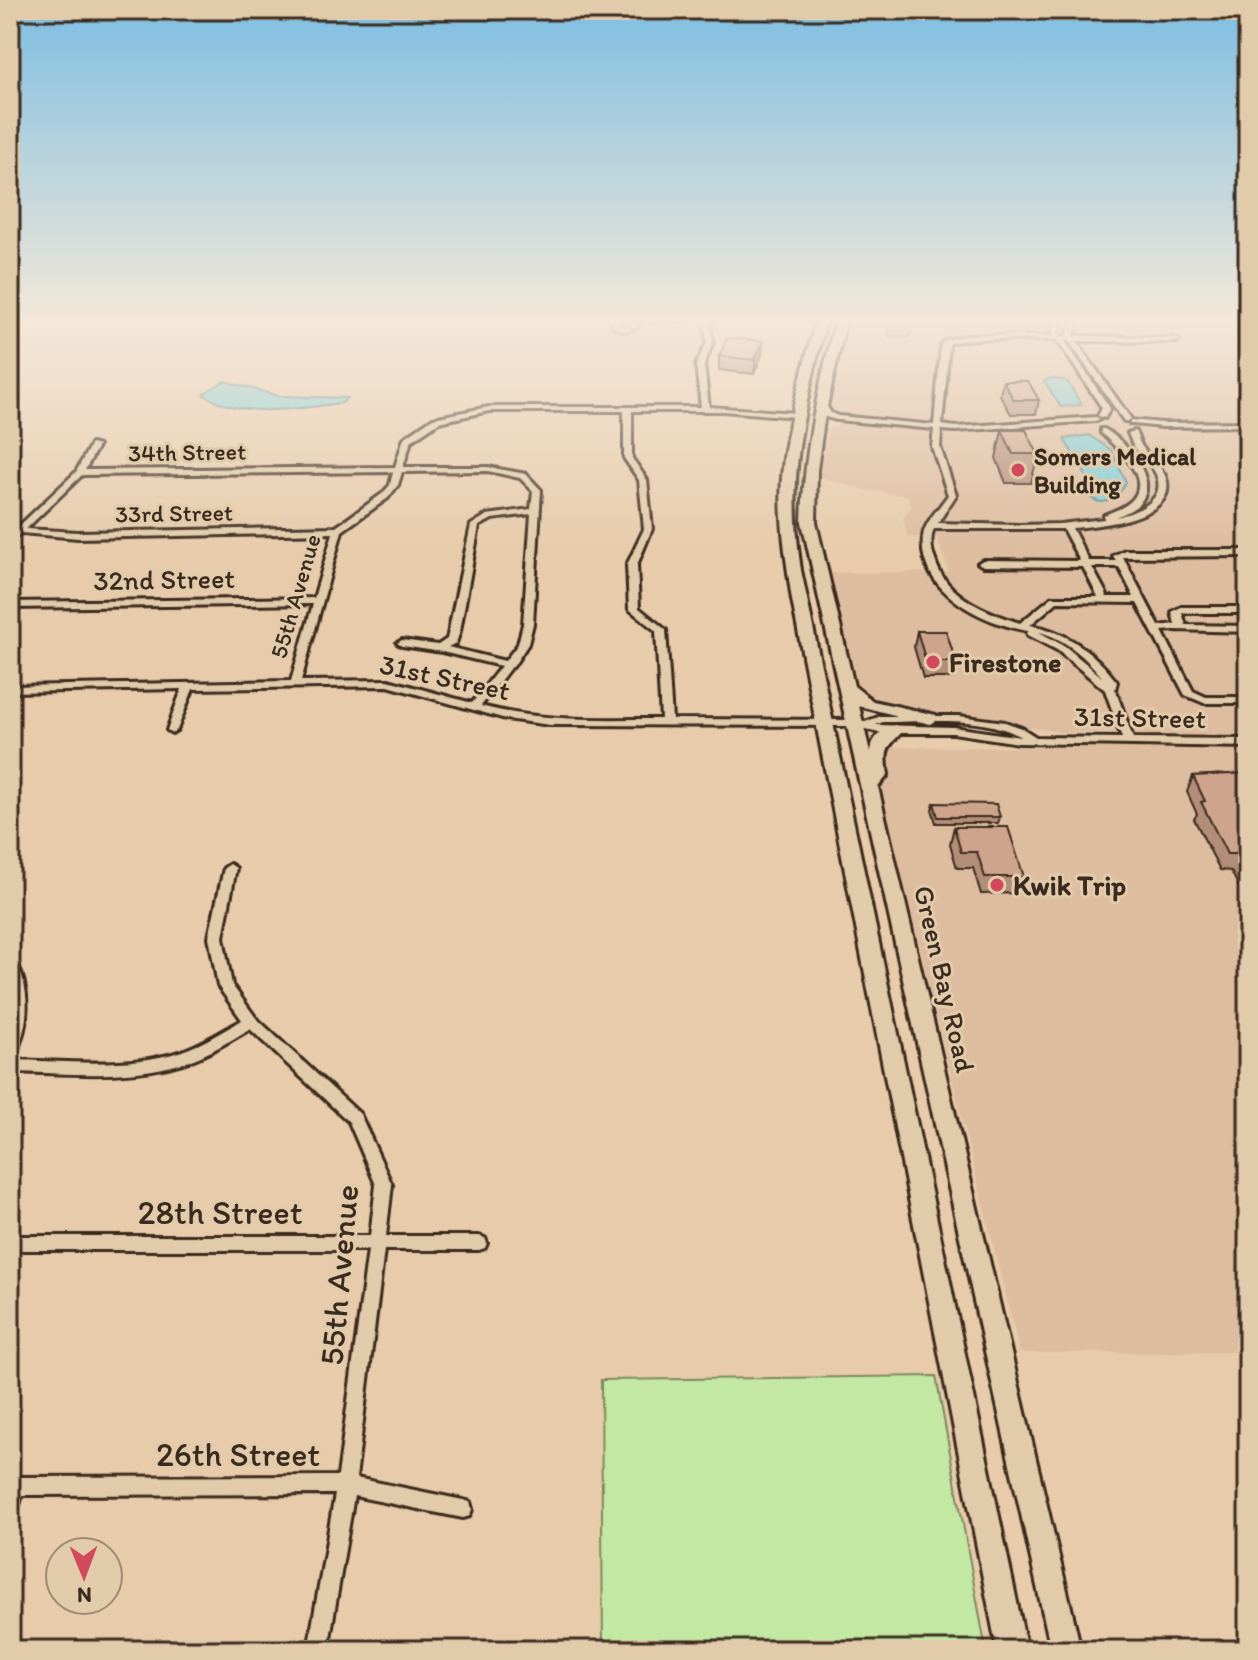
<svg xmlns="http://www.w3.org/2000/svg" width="1258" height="1660" font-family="Itim,sans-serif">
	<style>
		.built { fill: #ddbc9f }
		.green { fill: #c2e8a3; stroke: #7e8960; stroke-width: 2 }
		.water { fill: #7dcdd8; stroke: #638c8e; stroke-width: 2 }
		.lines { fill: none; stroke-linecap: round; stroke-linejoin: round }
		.minor-casing { stroke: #3b2a1e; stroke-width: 6 }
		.primary-casing { stroke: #3b2a1e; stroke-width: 6 }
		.minor { fill: #e1cbaa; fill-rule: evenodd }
		.primary { fill: #e1cbaa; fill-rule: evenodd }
		.wall { fill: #b28d78; stroke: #3b2a1e; stroke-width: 2 }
		.shaded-wall { fill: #917362; stroke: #3b2a1e; stroke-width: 2 }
		.building { fill: #cfa48c; stroke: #3b2a1e; stroke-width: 2 }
		.poi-dot { fill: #d1495b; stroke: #e1cbaa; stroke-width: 3 }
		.labels { text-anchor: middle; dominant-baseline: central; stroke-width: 6; stroke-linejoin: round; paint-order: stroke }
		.far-street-label { font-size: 24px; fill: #3b2a1e; stroke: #e1cbaa }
		.far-poi-label { font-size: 24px; font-weight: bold; fill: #3b2a1e; stroke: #e1cbaa; text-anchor: start }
		.street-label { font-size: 28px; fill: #3b2a1e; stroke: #e1cbaa }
		.poi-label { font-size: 28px; font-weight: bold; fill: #3b2a1e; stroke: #e1cbaa; text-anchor: start }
		.near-street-label { font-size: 34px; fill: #3b2a1e; stroke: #e1cbaa }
	</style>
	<rect width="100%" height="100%" fill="#e7cbab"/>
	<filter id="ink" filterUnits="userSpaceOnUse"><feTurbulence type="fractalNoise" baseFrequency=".0125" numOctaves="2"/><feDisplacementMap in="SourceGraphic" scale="16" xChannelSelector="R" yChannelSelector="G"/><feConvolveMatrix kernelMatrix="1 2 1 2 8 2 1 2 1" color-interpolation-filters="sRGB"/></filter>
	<g filter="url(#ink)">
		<!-- built -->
		<path class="built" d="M849,320H1248V737L1061,732L881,706L863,700L851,677L829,573L949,572L937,537H908L903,518L911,506L908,496L866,490L820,477L828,429L842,424L843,416L833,412L829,401Z
			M870,747L1248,748V1352L1020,1353Z"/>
		<!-- green -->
		<path class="green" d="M936,1376L986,1650H603L601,1380Z"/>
		<!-- water -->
		<path class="water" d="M1051,378L1067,381L1082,405L1061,407L1044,381Z
			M224,381L278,396L347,398L342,403C300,408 241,420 203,394Z
			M1089,435L1111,450L1126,482C1119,498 1102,510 1088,495L1091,484L1064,439Z"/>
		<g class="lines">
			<!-- minor casing -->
			<g class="minor-casing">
				<path id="minor" d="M615,320H622L618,324L625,327L633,325L630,320H688L638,323L639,327L624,331L612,326L611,325Z
					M704,320H710L713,342L704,365L709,407L797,413L801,415L797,417L723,411H632V458L647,480L652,529L637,565L639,608L666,630L672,719L853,720L865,722L881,716H959L1005,722L1022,728L1036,737L1122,738L1105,690L1057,650L1028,635L1027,633L1029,631C984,624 917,591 923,537C924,523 940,507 948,495L932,447L934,429L837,420L825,417L817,403L824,401L831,413L838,416L934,425L941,345L946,340L970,335L1054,336L1052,333L1055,320H1061L1058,333L1061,336H1067L1072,320H1079L1074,336L1176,338L1179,340L1176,342L1076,341L1131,419L1127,421H1124L1069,341L1064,340L1110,408L1105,418L1098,416L1102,408L1057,340L970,339L950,343L949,345L942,425L955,427L1096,417L1100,419L1096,421L955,431L941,430L940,447L956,495L938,523L1020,525L1060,524L1104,519V515C1114,511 1124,508 1132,500C1153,478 1116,447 1101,433V429H1104C1123,439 1158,477 1142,500C1136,509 1125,513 1115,517C1135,513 1168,501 1156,474C1152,465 1142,458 1136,450C1132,445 1131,439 1128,433L1135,431C1138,437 1139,443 1143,448C1150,459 1162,466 1166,478C1179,519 1097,526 1072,528L1089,561H1116L1113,556L1125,550H1248V556L1123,557L1159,626L1175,624L1172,612L1181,607H1248V613H1182L1186,625L1248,626V632L1174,630L1162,631L1193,691L1206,697H1248V703H1204L1185,695L1137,603L1057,602L1030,625C1067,631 1095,653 1117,682L1115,689L1133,738L1248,739V747L1019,743L953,733H881L853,726L550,725L506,719L388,686L193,689L177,730L172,733L167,730L182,689L10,692V686L291,681L313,604L10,608V602L314,598L333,533L78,538L21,533L10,542V527L17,528L76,472L91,444L98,446L85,470L395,467L404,438L433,418L489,407H701L696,365L707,342ZM489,411H624V458L639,480L644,529L627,565L629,609L656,631L661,719C601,719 540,722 481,706L510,668L513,667L528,644L533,624L541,490L526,474L488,467H403L411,441L439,422ZM488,471L520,478L533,491L531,509L487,515L471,525L447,639L438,645L402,640L397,643L402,646L442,652L501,666L472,703L388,680L301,681L342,531L388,498L398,485L402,472ZM393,472L390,485L382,494L336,527L78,532L26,529L82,475ZM531,514L523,624L518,644L505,661L448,647L456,643L460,631L479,526L492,519ZM934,529H1063L1080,561L983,560L978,563L983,566L1083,567L1098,597H1052L1020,623C987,612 946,597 935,560C931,550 930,538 934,529ZM1092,567H1119L1134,597H1106L1107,595ZM1039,632C1065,638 1086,658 1103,678L1065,646ZM883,722C923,722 985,715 1021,737L953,727L876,725Z
					M1130,420L1162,423L1248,422V426L1162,427L1133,424H1130Z
					M230,864L236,868L223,937L232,985L256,1018L360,1114L392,1185L386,1236H479L485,1238L487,1243L485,1248L479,1250H384L356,1478L463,1500L470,1502L472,1509L470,1516L463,1518L354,1496L328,1650H308L335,1494L22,1495L17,1512L10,1514V1477L338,1476L368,1250H10V1236H370L376,1185L349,1122L250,1029C228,1042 207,1055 183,1063C128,1080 67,1073 10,1072V1060C66,1061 128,1069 182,1051C203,1044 223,1031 242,1020L218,986L209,937L224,868Z
					M10,957L15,958C31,991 30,1023 15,1055L10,1057V1029L14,1006L10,980Z"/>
			</g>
			<!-- primary casing -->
			<g class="primary-casing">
				<path id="primary" d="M816,320H826C804,414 786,471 801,570L1027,1650H997L792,600C786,559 779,518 782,477C786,424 803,372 816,320Z
					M836,320H846L824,420L817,470L816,522L854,686L873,701L936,715L938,719L930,724L859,706L870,752C873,737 881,729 896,725L904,730C887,748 884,748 888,775L878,787L1081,1650H1051L802,522C804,453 818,387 836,320Z"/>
			</g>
			<!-- minor -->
			<use href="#minor" class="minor"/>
			<!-- primary -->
			<use href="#primary" class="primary"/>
		</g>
		<!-- wall -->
		<path class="wall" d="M891,320H912L910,337L889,336Z
			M1239,323H1248V345L1236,331Z
			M763,341L762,354L754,374L719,370V356Z
			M1003,381L1039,400L1036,414H1011L1000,395Z
			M1002,430L1038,454L1031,483H1006L996,458Z
			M917,631L956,662L953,678H923L914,647Z
			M1248,773V906L1231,871L1220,870L1194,819L1197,814L1187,792L1193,776Z
			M934,803L1000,817L998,823H936L932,809Z
			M954,827L1024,877L1019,893L981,894L973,868H957L950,844Z"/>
		<!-- shaded-wall -->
		<path class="shaded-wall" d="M763,341L762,354L754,374L755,360Z"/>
		<!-- building -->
		<path class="building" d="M891,320H912V324L891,323Z
			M1239,323H1248V333Z
			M727,338L763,341L755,360L719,356Z
			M1003,381H1028L1039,400H1014Z
			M1002,430H1026L1038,454H1013Z
			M917,631H946L956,662H926Z
			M1248,773V873L1238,854H1227L1201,802L1205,801L1193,776Z
			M934,803L996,804L1000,817H938Z
			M954,827H1008L1024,877H985L977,852H961Z"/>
	</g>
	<!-- sky -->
	<linearGradient id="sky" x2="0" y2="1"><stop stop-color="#7dbee2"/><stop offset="0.58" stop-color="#f4e8d9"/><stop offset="1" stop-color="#f4e8d9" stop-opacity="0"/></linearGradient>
	<rect width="1258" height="553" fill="url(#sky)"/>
	<!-- markers -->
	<g class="poi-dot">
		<circle cx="1018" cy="470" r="8"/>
		<circle cx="933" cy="662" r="8"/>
		<circle cx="997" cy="885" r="8"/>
	</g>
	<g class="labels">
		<!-- far-street labels -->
		<g class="far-street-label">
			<text transform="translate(187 452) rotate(-1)">34th Street</text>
			<text transform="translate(174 513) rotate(-1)">33rd Street</text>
			<text transform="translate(295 596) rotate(-74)">55th Avenue</text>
		</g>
		<!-- far-poi labels -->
		<g class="far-poi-label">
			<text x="1034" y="456">Somers Medical<tspan x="1034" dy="28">Building</tspan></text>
		</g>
		<!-- street labels -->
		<g class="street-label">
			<text transform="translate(164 579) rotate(-1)">32nd Street</text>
			<text transform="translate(445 677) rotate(12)">31st Street</text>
			<text transform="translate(1140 717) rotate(1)">31st Street</text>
			<text transform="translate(945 979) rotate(77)">Green Bay Road</text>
		</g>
		<!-- poi labels -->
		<g class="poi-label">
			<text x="949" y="662">Firestone</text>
			<text x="1013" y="885">Kwik Trip</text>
		</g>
		<!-- near-street labels -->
		<g class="near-street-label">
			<text x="220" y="1212">28th Street</text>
			<text transform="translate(339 1275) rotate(-85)">55th Avenue</text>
			<text x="238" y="1454">26th Street</text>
		</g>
	</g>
	<!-- margin -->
	<rect width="1258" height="1660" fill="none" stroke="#e1cbaa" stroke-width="40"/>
	<rect x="20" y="20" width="1218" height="1620" fill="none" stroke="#3b2a1e" stroke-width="3" filter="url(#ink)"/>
	<!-- north arrow -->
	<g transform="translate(84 1576) rotate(179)"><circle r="38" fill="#e1cbaa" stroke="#9f8b72" stroke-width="2"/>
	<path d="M0-6L14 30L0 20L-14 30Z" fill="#d1495b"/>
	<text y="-12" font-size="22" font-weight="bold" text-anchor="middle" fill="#3b2a1e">N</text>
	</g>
</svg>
